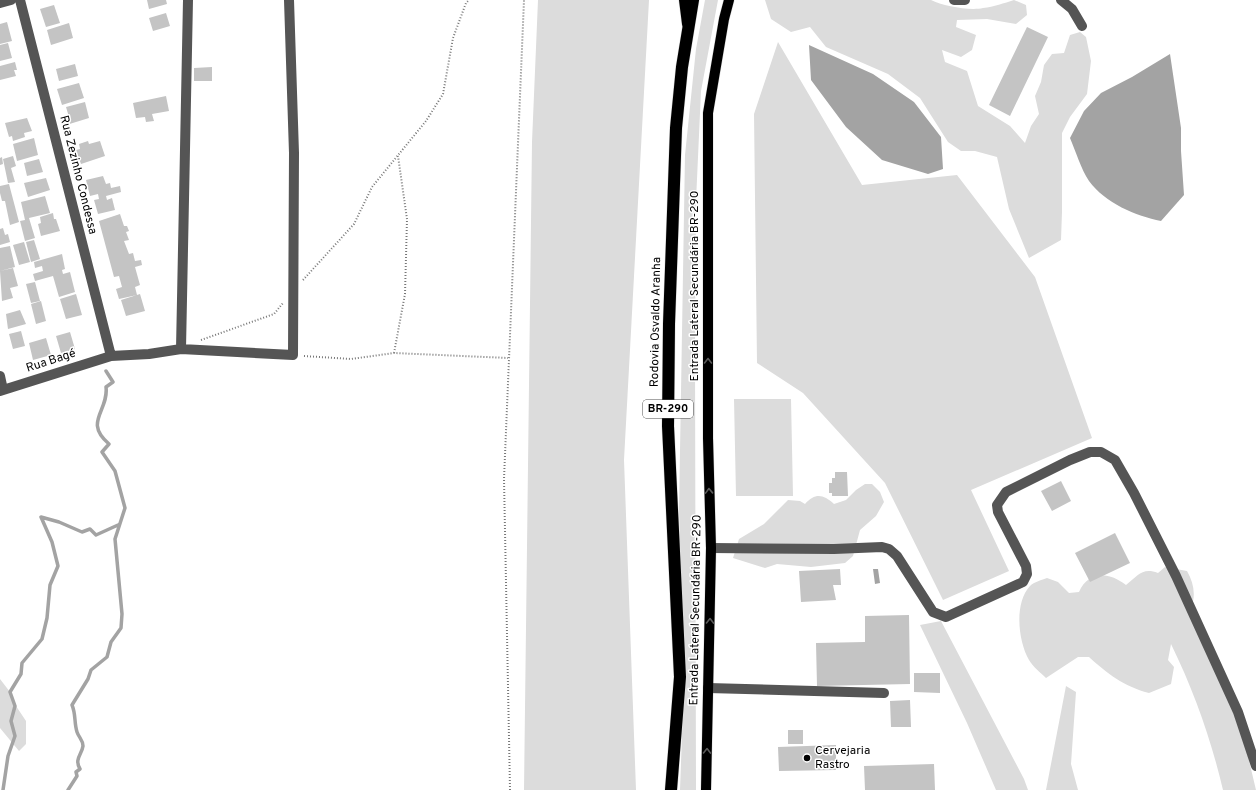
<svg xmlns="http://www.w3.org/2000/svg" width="1256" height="790" font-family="Overpass,sans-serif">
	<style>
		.green { fill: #dcdcdc }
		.water { fill: #a3a3a3 }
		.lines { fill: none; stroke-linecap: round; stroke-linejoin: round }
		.stream { stroke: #a3a3a3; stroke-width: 3.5 }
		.building { fill: #c4c4c4 }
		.major-casing { stroke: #dbdbdb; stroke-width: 11 }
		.highway-casing { stroke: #dbdbdb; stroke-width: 13 }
		.path { stroke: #777; stroke-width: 2; stroke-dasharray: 1 2; stroke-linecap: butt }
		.minor { stroke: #555; stroke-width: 10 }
		.major { stroke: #000; stroke-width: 10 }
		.highway { stroke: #000; stroke-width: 12 }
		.oneway { stroke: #595959 }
		.poi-dot { fill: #000; stroke: #fff; stroke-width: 1.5 }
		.labels { text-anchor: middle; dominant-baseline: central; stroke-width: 3; stroke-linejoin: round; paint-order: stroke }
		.shield { fill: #fff; stroke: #4c4c4c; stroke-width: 1 }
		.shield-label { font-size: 11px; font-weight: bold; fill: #000 }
		.street-label { font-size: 12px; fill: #000; stroke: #fff }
		.poi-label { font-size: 12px; fill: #000; stroke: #fff; text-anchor: start }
	</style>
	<rect width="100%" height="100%" fill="#fff"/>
	<!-- green -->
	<path class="green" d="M538,0H649L624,460L636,790H524L532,142Z
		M705,0H718L701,91L696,201L695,353L696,790H680L684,679L679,510L685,155L696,49Z
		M765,0H931C943,6 970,11 983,8C994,7 1004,3 1014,0L1026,5L1027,15L1016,24L987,19L957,20L956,27L976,35L972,50L961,57L942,50L945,62L967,71L978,106L1010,126L1025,143L1031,126L1039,114L1035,96L1041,82L1044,65L1052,54L1064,53L1070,35L1080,32L1086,37L1091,61L1087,94L1070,117L1062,133V212L1061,240L1029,258L1009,209L997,157L975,151H961L948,142L920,98L888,74L826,47L810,27L791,32L771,19Z
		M778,42L862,185L957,175L1035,277L1092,438L971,490L1009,571L943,600L885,483L803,393L757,363L754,114Z
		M734,399H791L793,496H736Z
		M865,484H872L880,492L884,502L876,516L860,530L853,556L845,563L811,567L777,564L765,568L733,558L739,539L764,524L788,500L800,501L805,504C815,493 823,494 834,504L846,500L856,490Z
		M1165,567L1187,571C1194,583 1196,596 1191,608L1242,731L1256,790H1223C1211,739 1194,691 1171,644L1168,660L1174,667L1171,684L1149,693C1123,686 1108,674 1089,657H1078L1046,678C1041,673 1033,667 1029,660C1018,641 1014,603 1030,586C1034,582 1042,580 1047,578L1058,582L1069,593L1079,592C1089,570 1109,572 1126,585C1138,576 1142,567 1158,573Z
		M941,621L1024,779L1028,790H996L967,723L920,625Z
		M0,679L10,692L16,706L26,721V744L19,751L0,728Z
		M1066,686L1076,692L1071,764L1078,790H1046Z"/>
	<!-- water -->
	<path class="water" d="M809,45L873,74L914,102L941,137L943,169L928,174L882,160L846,127L811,80Z
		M1170,54L1181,128V151L1184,195L1161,221C1136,216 1105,203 1089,181C1081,169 1076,152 1070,138L1084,111L1101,93L1132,77Z
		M873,569H878L880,583L875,584Z"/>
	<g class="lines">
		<!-- stream -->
		<path class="stream" d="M3,790L8,756L15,736L11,721L15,706L10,692L21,674L22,663L42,639L47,618L50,585L58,566L52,542L41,517L59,522L82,532L90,529L96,535L118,525
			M68,790L77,776L76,772L80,769C74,759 82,754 83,746C83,740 79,738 77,732C74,723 76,714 72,705L88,679L91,670L107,657L111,642L121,628L122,614L115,539L125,508L115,471L102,452L109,444C83,422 109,411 106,387L113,382L106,371"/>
	</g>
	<!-- building -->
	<path class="building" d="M147,0H166L167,4L149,9Z
		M54,5L60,23L46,27L40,9Z
		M166,13L170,26L153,31L149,18Z
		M7,22L12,41L0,44V24Z
		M69,23L73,38L51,45L47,30Z
		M1027,27L1048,37L1010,116L989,105Z
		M8,43L12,58L0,61V45Z
		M15,62L17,70H14L16,76L0,80V66Z
		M75,64L78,76L59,81L56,69Z
		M212,67V81H194V68Z
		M79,83L84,98L62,105L57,89Z
		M166,96L169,111L152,114L154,121L146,122L145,117L136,118L133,103Z
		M85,102L89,118L63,126L61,118L69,117L66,107Z
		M27,118L32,131L24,133L25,137L13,141L12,136L9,137L5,123Z
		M34,138L38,155L17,161L13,144Z
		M88,141L89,144L100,141L105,156L81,164L76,150L80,149L79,144Z
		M13,156L16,166L11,168L15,182L8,183L3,159Z
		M2,157L3,164L0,165V158Z
		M39,159L43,172L27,176L24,163Z
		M103,176L106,184L110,183L111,188L120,186L121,192L106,196L107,200L112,198L115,210L98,214L94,200L99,199L98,194L90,196L86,180Z
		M46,178L50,190L28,197L24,183Z
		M9,184L19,222L10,225L5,201H2L0,193V186Z
		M45,196L50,213L29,218L35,238L25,241L20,221L25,220L21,202Z
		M53,213L54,219H56L60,231L41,236L38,224L41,223L40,217Z
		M120,214L124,226H127L129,231L126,232L129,240L124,241L129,254L133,253L135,261L141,260L142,265L135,267L140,285L135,287L137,295L119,299L116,289L122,287L119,276L114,277L99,221Z
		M3,228L5,235L8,234L10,242L0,245V229Z
		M34,240L40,259L31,262L26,242Z
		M24,242L30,262L19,265L13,245Z
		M10,246L15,267L0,271V248Z
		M62,254L65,269L62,270L63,274L70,272L75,292L59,297L53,276L35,281L33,274L43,271L42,266L35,268L34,262Z
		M13,268L18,286L10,288L13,298L2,301L0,271Z
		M35,282L40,301L31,303L26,284Z
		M76,294L82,315L66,319L60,299Z
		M140,294L145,311L126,316L121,300Z
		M41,301L46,321L36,324L31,304Z
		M20,310L26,324L8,329L6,314Z
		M21,331L25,346L13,349L9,334Z
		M70,332L75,349L61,353L56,336Z
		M46,338L51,355L33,360L29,343Z
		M835,472H847L848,496H832V493H829V483H832V478H835Z
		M1061,481L1071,501L1052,511L1041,491Z
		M1115,533L1130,563L1090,582L1075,553Z
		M840,569L841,585H833L836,600L801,602L799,571Z
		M909,615L910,684L817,686L816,643L865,642V616Z
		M914,673H940V693L914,692Z
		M910,700L911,727H891L890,701Z
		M788,730H803V744H788Z
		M836,745V770L779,771L778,747Z
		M934,764L935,790H865L864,766Z"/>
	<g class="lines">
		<!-- major casing -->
		<g class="major-casing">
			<path id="major" d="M684,0L687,24
				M706,790L711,548L708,438V113L724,19L729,0"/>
		</g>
		<!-- highway casing -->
		<g class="highway-casing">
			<path id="highway" d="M671,790L680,677L668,426L669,324L676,128L682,67L693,0"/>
		</g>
		<!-- path -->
		<path class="path" d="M303,280L354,224L372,187L426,121L443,94L453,38L466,3L469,0
			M201,340L274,314L283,303
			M394,353L405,294L407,219L398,156
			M304,356L351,359L394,353L508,358
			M510,790L504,479L524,0"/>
		<!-- minor -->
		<path class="minor" d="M20,0L111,356
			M188,0L181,349L293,355L294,153L289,0
			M954,0H965
			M1061,0L1072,9L1082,26
			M0,3L11,0
			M0,376L3,390
			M0,391L111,356L149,354L181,349
			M711,548L834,549L882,547L889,549L897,556L933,612L946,617L1023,582L1027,574L1026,566L998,512L997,505L1006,492L1070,460L1090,452H1101L1115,460L1134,493L1176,576L1238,712L1256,766
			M708,688L884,693"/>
		<!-- major -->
		<use href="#major" class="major"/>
		<!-- highway -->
		<use href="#highway" class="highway"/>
	</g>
	<!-- one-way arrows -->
	<defs><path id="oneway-chevron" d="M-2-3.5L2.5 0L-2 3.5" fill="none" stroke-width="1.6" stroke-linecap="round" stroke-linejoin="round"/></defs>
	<g class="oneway">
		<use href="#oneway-chevron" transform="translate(708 361) rotate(-90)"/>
		<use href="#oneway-chevron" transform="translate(709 491) rotate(-92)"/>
		<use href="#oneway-chevron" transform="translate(710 621) rotate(-89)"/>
		<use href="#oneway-chevron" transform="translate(707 751) rotate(-89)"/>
	</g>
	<!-- markers -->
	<circle class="poi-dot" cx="807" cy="758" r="4"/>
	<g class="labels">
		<!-- shield labels -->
		<rect class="shield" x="643" y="400" width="50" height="18" rx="3"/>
		<g class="shield-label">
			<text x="668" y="409">BR-290</text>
		</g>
		<!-- street labels -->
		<g class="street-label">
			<text transform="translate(78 175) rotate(76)">Rua Zezinho Condessa</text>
			<text transform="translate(695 286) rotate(-90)">Entrada Lateral Secundária BR-290</text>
			<text transform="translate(656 322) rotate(-89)">Rodovia Osvaldo Aranha</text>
			<text transform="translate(51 361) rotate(-18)">Rua Bagé</text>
			<text transform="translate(696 610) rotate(-89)">Entrada Lateral Secundária BR-290</text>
		</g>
		<!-- poi labels -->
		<g class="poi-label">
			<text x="815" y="751">Cervejaria<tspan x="815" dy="14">Rastro</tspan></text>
		</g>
	</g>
</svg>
